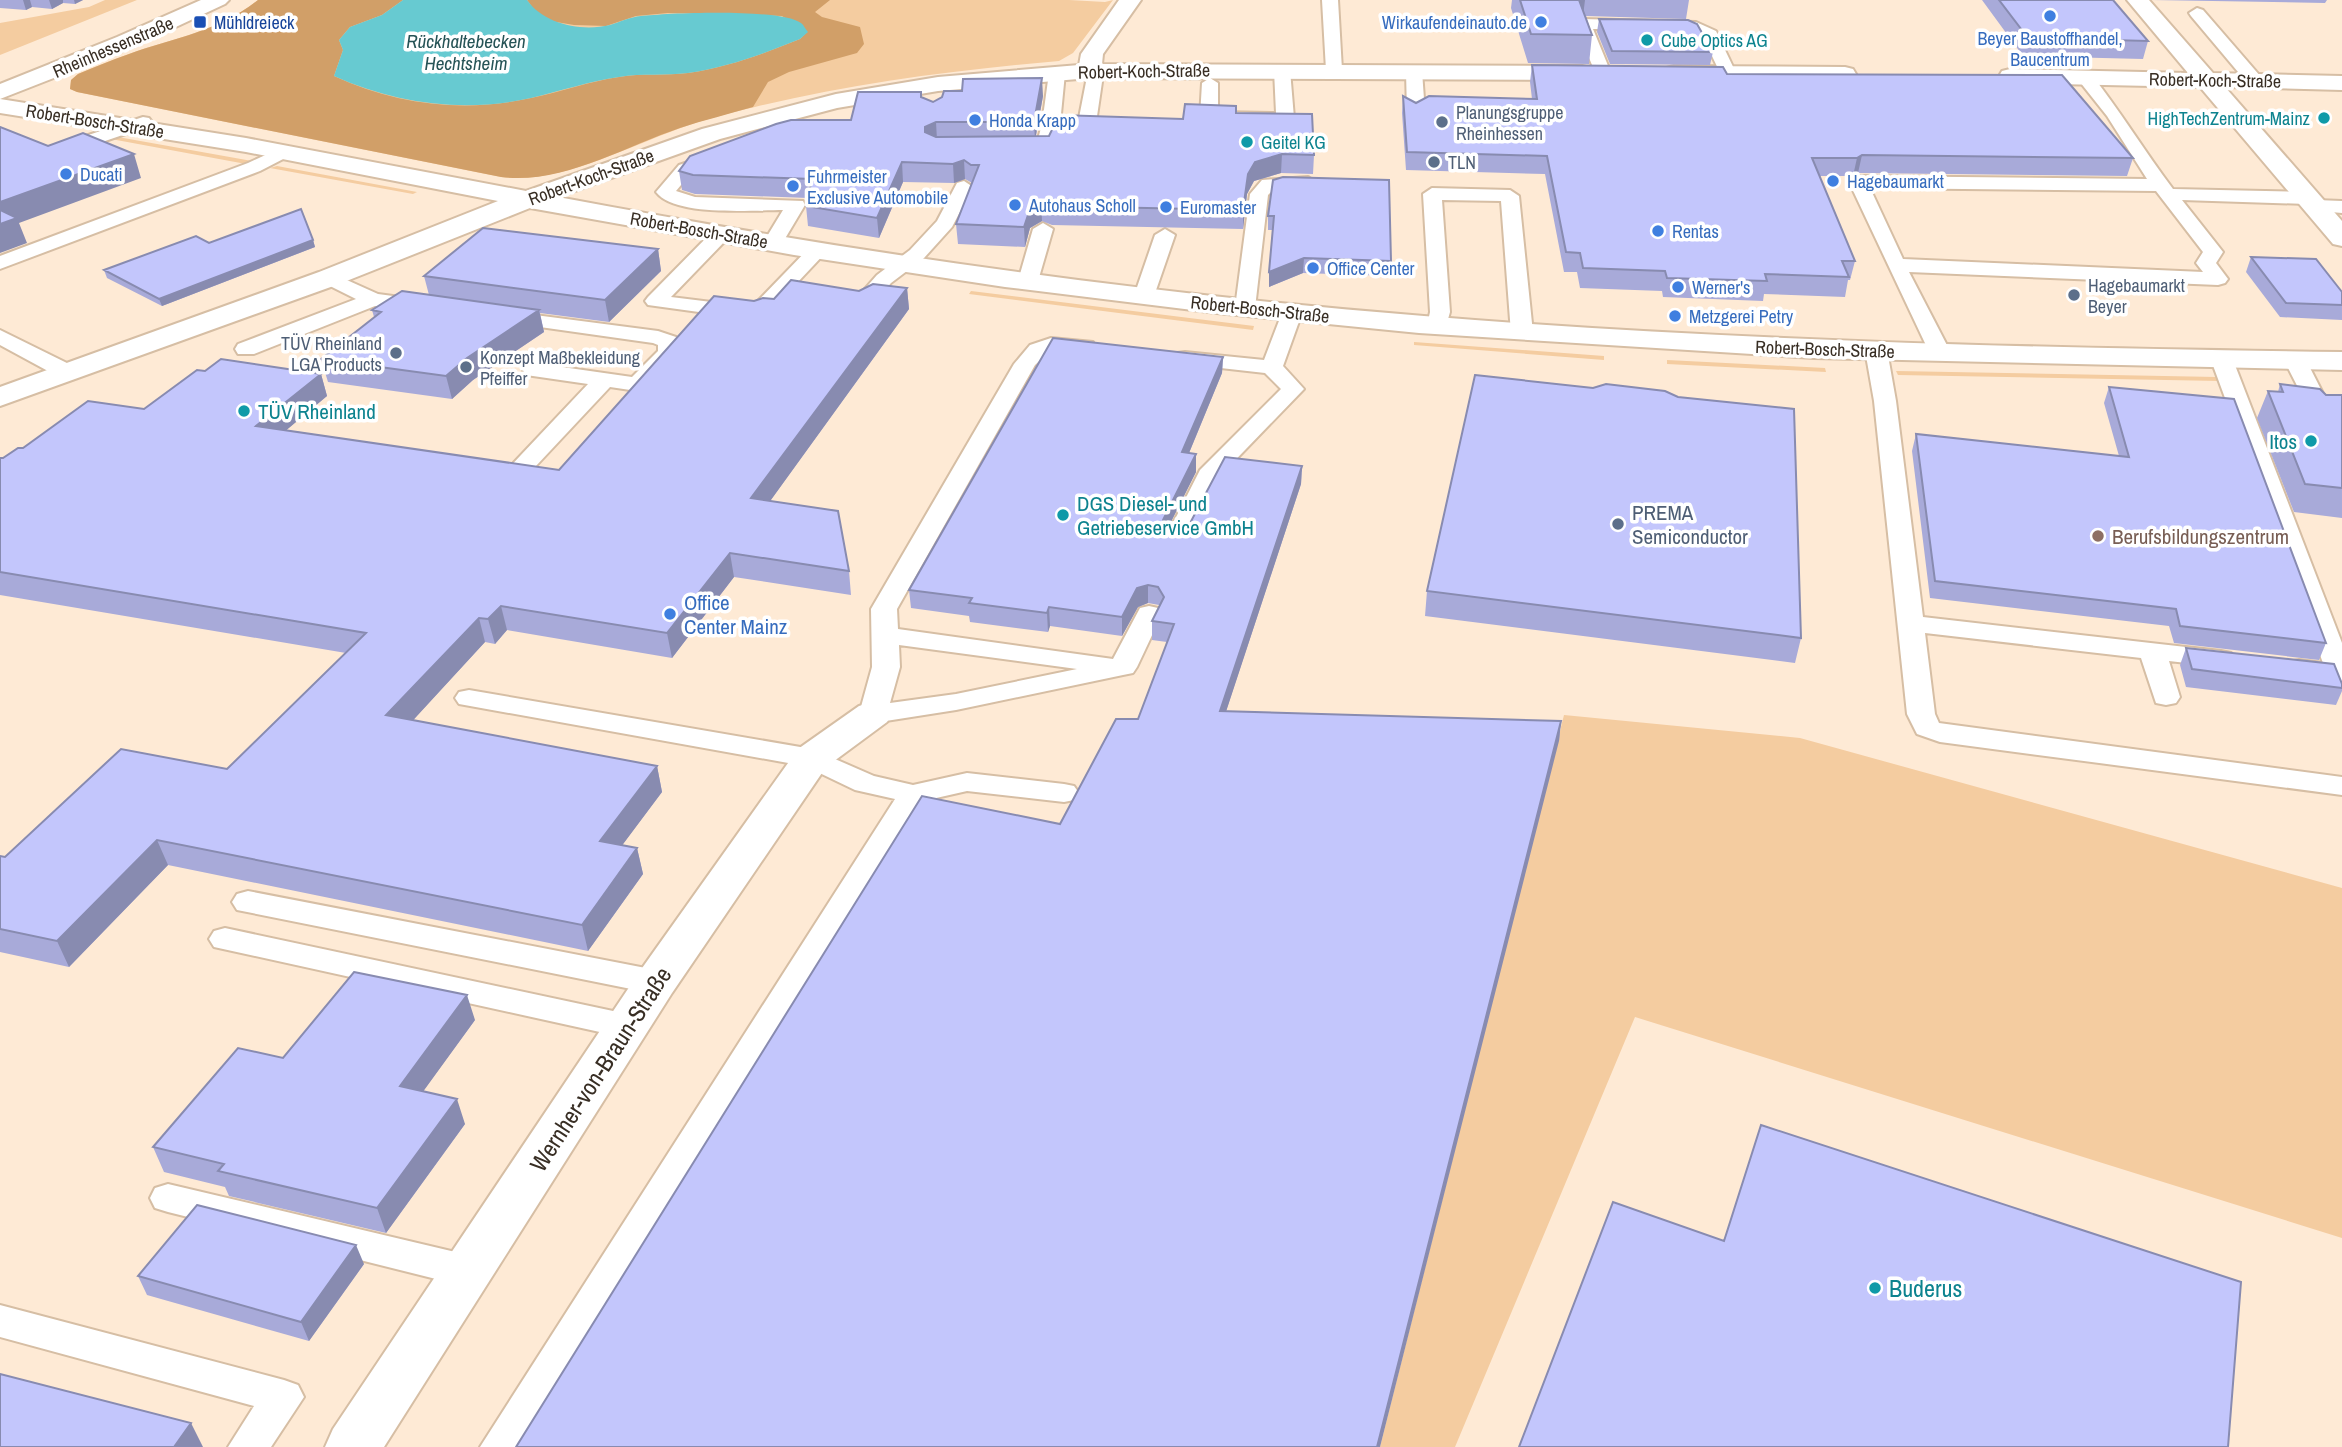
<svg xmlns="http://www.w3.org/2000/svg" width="2342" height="1447" font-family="'Archivo Narrow',sans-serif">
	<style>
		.green { fill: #f4cca0 }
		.forest { fill: #d19f68 }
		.water { fill: #67cad1 }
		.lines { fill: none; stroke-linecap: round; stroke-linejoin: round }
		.lane-casing { stroke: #d6bea4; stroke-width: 4 }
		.street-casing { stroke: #d6bea4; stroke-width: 4 }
		.secondary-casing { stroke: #d6bea4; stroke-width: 4 }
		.lane { fill: #fff; fill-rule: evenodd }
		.street { fill: #fff; fill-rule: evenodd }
		.secondary { fill: #fff; fill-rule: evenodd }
		.wall { fill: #a8aad9 }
		.shaded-wall { fill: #888bb0 }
		.building { fill: #c3c6fc; stroke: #888bb0; stroke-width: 2 }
		.shop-dot { fill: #3f7fe0; stroke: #fff; stroke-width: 2.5 }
		.transit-dot { fill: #1a4fb4; stroke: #fff; stroke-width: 2.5 }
		.culture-dot { fill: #0f9aa8; stroke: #fff; stroke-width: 2.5 }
		.service-dot { fill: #5c6f8a; stroke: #fff; stroke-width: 2.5 }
		.education-dot { fill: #8d6e63; stroke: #fff; stroke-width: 2.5 }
		.labels { text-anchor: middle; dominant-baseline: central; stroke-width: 7; stroke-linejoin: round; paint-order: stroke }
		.far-transit-label { font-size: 18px; fill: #164399; stroke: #fff; text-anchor: start }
		.far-shop-label { font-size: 18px; fill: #366cbe; stroke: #fff; text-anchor: start }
		.far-culture-label { font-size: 18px; fill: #0d838f; stroke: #fff; text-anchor: start }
		.far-street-label { font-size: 18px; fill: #382e24; stroke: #fff }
		.far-service-label { font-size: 18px; fill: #4e5e75; stroke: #fff; text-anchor: start }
		.far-water-label { font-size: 19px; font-style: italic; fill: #265356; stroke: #fff }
		.culture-label { font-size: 21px; fill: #0d838f; stroke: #fff; text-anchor: start }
		.service-label { font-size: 21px; fill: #4e5e75; stroke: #fff; text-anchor: start }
		.education-label { font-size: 21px; fill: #785e54; stroke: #fff; text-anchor: start }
		.shop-label { font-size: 21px; fill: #366cbe; stroke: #fff; text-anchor: start }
		.near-street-label { font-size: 24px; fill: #382e24; stroke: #fff }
		.near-culture-label { font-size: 24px; fill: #0d838f; stroke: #fff; text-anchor: start }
	</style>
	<rect width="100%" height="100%" fill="#feead5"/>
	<!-- green -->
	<path class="green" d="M105,0H137L0,55V23L89,7Z
		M258,0H1069L1105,2L1113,0L1073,53L1059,61C956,70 855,83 755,107C729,113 702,120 678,129C625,148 557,185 501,177L77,92L70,89L71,80L78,74C95,67 111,60 129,54C174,38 220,31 258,0Z
		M118,137L252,161L246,164L111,139Z
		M277,166L417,192L413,194L270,168Z
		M971,291L1254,326L1253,330L969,294Z
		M1414,342L1604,356V360L1414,345Z
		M1667,360L1825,368L1826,372L1667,364Z
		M1896,371L2217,377L2220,381L1898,375Z
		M1564,715L1800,738L2342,888V1238L1635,1017L1455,1447H1380Z"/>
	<!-- forest -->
	<path class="forest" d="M258,0H403L382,15L350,27L339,40L343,50L334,76C396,105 465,113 531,98C561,92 590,81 619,77C642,73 666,76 688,73C728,67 763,54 800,39L807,32L782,16L730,14L668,13L636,16L606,26L574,25L550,21L535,11L527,0H830L815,12L822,17L860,27L864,44L857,53L789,72L768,82L753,107C729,114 704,120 680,128C624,147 561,185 501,177L77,92L70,89L71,80L78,74C95,67 111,60 129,54C174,38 220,31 258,0Z"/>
	<!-- water -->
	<path class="water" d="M403,0H527C544,24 581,32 610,25C620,22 630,17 641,16C668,13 781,8 801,23C804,25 805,29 808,32L800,39C763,54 728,67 688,73C666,76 642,73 619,77C590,81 561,91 531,98C465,113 396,104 334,76L343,50L339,40L350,27L382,15Z"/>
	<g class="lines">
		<!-- lane casing -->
		<g class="lane-casing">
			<path id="lane" d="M1322,0H1338L1342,70L1334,75L1326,70Z
				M2197,8L2203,10L2261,77L2263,81L2261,85H2249L2191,16L2189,13Z
				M1583,19L1696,22L1716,31L1736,73L1734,77H1722L1703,37L1687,30L1593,29L1611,73L1609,77H1597L1575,24Z
				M1282,65L1290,70L1294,118L1291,122H1209L1200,117L1202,83L1210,78L1218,83V112L1276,113L1274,70Z
				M1090,66L1096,67L1102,82L1096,123L1087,128L1078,123L1086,82L1082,71Z
				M1414,66L1422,71L1425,113L1416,118L1407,113L1406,71Z
				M1057,68L1065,73L1060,124L1053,148L1044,153L1012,152L1009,148L1012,144L1037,143L1042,124L1049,73Z
				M2084,72L2090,73C2120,110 2144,151 2173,189L2308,192L2315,194L2316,200L2342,201V213L2308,210L2307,204L2182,200L2223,252L2216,263L2228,279L2225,283L2218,285L1909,272L1951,353L1948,358H1932L1849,182L1858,176L2147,179L2107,116L2076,77ZM1870,188L2156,191L2203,252L2196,263L2203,272L1903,259Z
				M143,117L149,118L152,122L149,126L67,154H55L52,150L55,146Z
				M283,147L289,148L292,152L289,156L260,171L0,269V256L248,163Z
				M712,154L718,155L721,159L718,163L691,173L676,191L695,197L803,201L805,205L780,247L773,249L763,243L783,210C753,210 675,217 656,192L679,165Z
				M1308,177L1317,183L1315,187L1274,189L1268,195L1255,308L1252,312H1238L1235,308L1250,194L1262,180Z
				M964,181L973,187L952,227L924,258L891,283L869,308H855L852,304L855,300L877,275L910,250L937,221L957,183Z
				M1432,188L1510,190L1519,196L1533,333L1529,337H1515L1511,333L1501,201L1442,200L1450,312L1445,330H1431L1427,326L1430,312L1423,194Z
				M1043,223L1053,229L1038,281L1035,285H1021L1018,281L1033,229Z
				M721,228L728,230L731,234L728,238L671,297L752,307L811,246H825L828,250L764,318L757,320L648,305L645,301L648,297L714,230Z
				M1165,229L1175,235L1154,296L1151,300H1137L1134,296L1155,235Z
				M329,272L378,294L423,300L430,302L433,306L430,310L423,312L375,306L254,354H238L235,349L238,344L356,299L322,282L319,278L322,274Z
				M1292,307L1299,309L1302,313L1283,366L1304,389L1218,478L1186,544L1177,546L1168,544L1165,539L1200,470L1281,389L1265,373L1185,364L1177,363L1174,358L1177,353L1185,352L1264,360L1282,313L1285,309Z
				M505,311L658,331L676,337L680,352L645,389L637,391L610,387L520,483H504L500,478L504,473L588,384L526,375L523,370L526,365L534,363L632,377L658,351V345L653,343L498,321L495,317L498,313Z
				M0,330L75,367L78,372L75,377H59L0,345Z
				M1051,338L1093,342L1096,347L1093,352L1050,351L1035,365L897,609L898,629L1113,659L1140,608L1149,606L1158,608L1162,614L1137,667L1133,673L1123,675L956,710L873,723L863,720L859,714L872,667L871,609L1014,364L1030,345ZM899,645L1077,669L956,694L890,703L900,667Z
				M1876,344L1884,345L1887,350L1896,401L1923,617L2221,651L2231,653L2234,659L2231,665L2221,667L2169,661L2180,697L2176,703L2166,705L2156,703L2141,658L1925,633L1935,714L1939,723L2342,777V795L1940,742L1917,734L1907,714L1874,401L1865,350L1868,345Z
				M2222,354L2230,355L2233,360L2342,643V681L2289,674L2285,668L2289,662L2299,660L2323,663L2211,360L2214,355Z
				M2295,354L2303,355L2306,360L2334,415L2331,420H2315L2312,415L2284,360L2287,355Z
				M469,690L812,749L874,776L913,785L967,773L1064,784L1074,786L1079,793L1074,800L1064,802L967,791L923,801L522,1447H480L895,799L855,790L805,766L459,704L455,698L459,692Z
				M248,891L656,970L667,974L672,982L667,990L656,994L237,910L232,902L237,894Z
				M225,928L627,1014L639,1017L644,1026L639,1035L627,1038L214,947L209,939L214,931Z
				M168,1184L468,1255L481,1260L487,1271L481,1282L468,1287L168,1212L155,1208L150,1198L155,1188Z
				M0,1305L284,1380L298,1385L304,1397L271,1447H228L254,1406L0,1337Z"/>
		</g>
		<!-- street casing -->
		<g class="street-casing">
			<path id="street" d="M1119,0H1141L1103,54L1102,64L1582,66L1590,68L1593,73L1590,78L1582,80L1090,78L938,91L837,108L720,139L558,197C844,251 1133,293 1424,316C1729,341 2036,348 2342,352V370L1814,358L1419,333L1217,313L1005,287L794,255L530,208L339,284L0,406V387L319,272L498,201L246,152L0,113V99L246,138L526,191L702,129L836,94L938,77L1079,65L1081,54Z
				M2127,0H2149L2213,73L2342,76V90L2225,87L2342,221V246L2333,244L2200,87L2010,83L2002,81L1999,76L2002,71L2010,69L2188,73Z
				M1674,66L1845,67L1853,69L1856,74L1853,79L1845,81L1666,78L1663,73L1666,68Z
				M873,702L887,706L892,714L887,722L826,767L672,993L384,1447H325L333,1429L640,971L798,749L859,706Z"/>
		</g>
		<!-- secondary casing -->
		<g class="secondary-casing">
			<path id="secondary" d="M201,0H229L225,4L133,47L0,99V84L117,37Z"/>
		</g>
		<!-- lane -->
		<use href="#lane" class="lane"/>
		<!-- street -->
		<use href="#street" class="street"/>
		<!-- secondary -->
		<use href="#secondary" class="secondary"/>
	</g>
	<!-- wall -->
	<path class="wall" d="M0,0H83L75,4L63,3L52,9L32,7L26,10L0,8Z
		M1512,0H1689L1686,19L1586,16L1592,35L1589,64L1528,63L1511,8Z
		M1982,0H2113L2148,41L2143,59L2023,56Z
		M2152,0H2327L2325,3Z
		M1599,19L1713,52L1710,65L1610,64L1597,32Z
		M1532,65L1727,74L2133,158L2127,176L1858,173L1853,176H1819L1855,261L1850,280H1848L1845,297L1764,294L1763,301L1663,297L1662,291L1580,288L1577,272H1564L1545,174L1406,170L1402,113L1403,96L1416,103L1532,99L1530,82Z
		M1043,96L1036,136H1049L1236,113L1314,155L1313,174L1281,173L1254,181L1247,194L1243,229L1052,225L1042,221L1030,228L1025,247L958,244L956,224L972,183L965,179L954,183L903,182L879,238L808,226L806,206L808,198L695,194L682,190L679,171L851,120L921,97L933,102Z
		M1273,180L1391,261L1390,276L1303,273L1269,287L1273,230H1268V216Z
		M313,240L315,247L162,306L107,278L104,270L209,243Z
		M658,249L661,271L609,322L540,313L544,332L473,380L452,399L328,382L321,359L374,317L372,310L429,295L424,276Z
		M2251,257L2342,292V320L2280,317L2246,272Z
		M907,288L909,309L770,501L849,571L851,595L734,577L672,658L507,630L495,644L485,642L413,720L657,766L662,792L622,845L637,848L643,874L588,951L168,865L69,967L0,952V856L5,857L227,769L346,653L0,595V458H3L23,448L144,409L205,371L321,374L327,396L286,430L559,470L754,301Z
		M1223,357L1222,373L1189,453L1196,454V472L1167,529L1178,531L1188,527L1302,466L1301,484L1226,711L1561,721L1559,741L1060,824L1138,719L1167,642L1152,640V621L1159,607V605L1148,603L1138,607L1122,636L1050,626L1048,632L970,622L969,616L911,608L909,590Z
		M2280,384L2326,395H2342V518L2294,512L2257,418L2268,391L2278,392Z
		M2109,387L2326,643L2319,660L2174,643L2169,626L1930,598L1912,451L1916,434L2119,456L2104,403Z
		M1427,591L1801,638L1795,663L1425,616Z
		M2186,648L2342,684V691L2336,705L2186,687L2180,665Z
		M475,1020L423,1091L465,1124L386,1233L229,1196L225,1187L164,1172L153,1147L283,1058Z
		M364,1264L309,1341L147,1295L138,1276Z"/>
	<!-- shaded-wall -->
	<path class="shaded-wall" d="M23,0H30L32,7L26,10Z
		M49,0H63V3L52,9Z
		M74,0H83L75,4Z
		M1576,0H1585L1583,16Z
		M1042,78L1043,96L1035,140L1034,122Z
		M936,122L937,140L927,146L925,127Z
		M134,154L141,178L19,223L27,243L0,253V202Z
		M1282,154L1281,173L1254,181L1247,194L1243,229V210L1248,174L1255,162Z
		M1862,155L1858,173L1853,176L1857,158Z
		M964,160L965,179L954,183L953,164Z
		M902,162L903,182L879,238L877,218Z
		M1041,201L1042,221L1030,228L1025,247L1024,227L1030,209Z
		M313,240L315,247L162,306L159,299Z
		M658,249L661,271L609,322L605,300Z
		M1304,258L1303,273L1269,287V272Z
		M907,288L909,309L755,522L751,498Z
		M539,310L544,332L473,380L452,399L446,376L467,358Z
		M1223,357L1222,373L1182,470V452Z
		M321,374L327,396L264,449L256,426Z
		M1196,454V472L1163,538V520Z
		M1302,466L1301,484L1220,730V711Z
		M730,553L734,577L672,658L667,633Z
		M1148,585V603L1138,607L1122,636V617L1137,588Z
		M501,606L507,630L495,644L488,619Z
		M1049,607L1050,626L1048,632L1047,613Z
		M479,618L485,642L394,741L386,715Z
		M1561,721L1559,741L1380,1447H1377Z
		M657,766L662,792L606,867L600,841Z
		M157,840L168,865L69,967L57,941Z
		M637,848L643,874L588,951L582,925Z
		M467,995L475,1020L409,1111L400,1086Z
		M457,1099L465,1124L386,1233L377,1208Z
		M356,1245L364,1264L309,1341L301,1322Z
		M191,1423L203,1447H174Z"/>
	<!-- building -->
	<path class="building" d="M1520,0H1579L1592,35L1531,34Z
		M1999,0H2113L2148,41L2028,38Z
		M1599,19L1688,20L1697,24L1713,52L1612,51Z
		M1532,65L1723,67L1727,74L2062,75L2133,158L1862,155L1857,158H1812L1855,261H1842L1849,277L1765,274L1767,281L1667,278L1665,271L1583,268L1580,253L1566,252L1547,156L1407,152L1403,96L1416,103L1429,96L1537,99Z
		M1042,78L1034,122H936L925,127V132L936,137L1049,136L1059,115L1183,119L1185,104L1236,106V113L1312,114L1314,155L1282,154L1255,162L1248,174L1243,210L1051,206L1041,201L1030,209L1024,227L956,224L979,165H971L964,160L953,164L902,162L877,218L806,206L812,179L693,175L679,171L690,156L776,124L791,120H851L858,92H921V97L933,102L942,97L944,91H962L963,79Z
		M0,127L48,146L83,133L134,154L0,202Z
		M1283,177L1389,180L1391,261L1304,258L1269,272L1274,216H1268L1273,180Z
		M301,209L313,240L159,299L104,270L196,236L209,243Z
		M0,210L17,218L0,224Z
		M483,228L658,249L605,300L424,276Z
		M2251,257L2316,259L2342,292V305L2286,303Z
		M791,280L859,291L873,284L907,288L751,498L838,511L849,571L730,553L667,633L501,606L488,619L479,618L386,715L657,766L600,841L637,848L582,925L157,840L57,941L0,929V856L5,857L121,749L227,769L366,633L0,572V458H3L18,448H23L88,401L144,409L197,370L205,371L221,359L321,374L256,426L559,470L714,296L754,301L763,298L774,299Z
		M402,291L539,310L467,358L446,376L321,359L381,312L372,310Z
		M1053,338L1223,357L1182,452L1196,454L1163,520L1167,529L1178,531L1188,527L1225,457L1302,466L1220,711L1561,721L1377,1447H516L922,796L1060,824L1116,719H1138L1174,624L1152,621L1164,597L1158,587L1148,585L1137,588L1122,617L1049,607L1047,613L969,603L972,598L909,590Z
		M1475,375L1593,388L1606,384L1665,391L1678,397L1794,409L1801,638L1427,591Z
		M2280,384L2320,389L2326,395H2342V488L2305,484L2268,391L2283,392Z
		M2109,387L2234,399L2326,643L2180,626L2176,609L1935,581L1916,434L2129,457Z
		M2186,648L2334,664L2342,684V688L2192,669Z
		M354,972L467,995L400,1086L457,1099L377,1208L218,1171L224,1164L153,1147L238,1048L283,1058Z
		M1761,1125L2241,1282L2228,1447H1519L1613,1202L1724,1241Z
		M197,1205L356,1245L301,1322L138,1276Z
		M0,1374L191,1423L174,1447H0Z"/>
	<!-- markers -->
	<g class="shop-dot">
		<circle cx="2050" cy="16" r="7"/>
		<circle cx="1541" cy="22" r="7"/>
		<circle cx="975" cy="120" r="7"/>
		<circle cx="66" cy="174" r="7"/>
		<circle cx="1833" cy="181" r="7"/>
		<circle cx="793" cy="186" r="7"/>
		<circle cx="1015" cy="205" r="7"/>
		<circle cx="1166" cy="207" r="7"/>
		<circle cx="1658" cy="231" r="7"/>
		<circle cx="1313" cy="268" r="7"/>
		<circle cx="1678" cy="287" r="7"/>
		<circle cx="1675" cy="316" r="7"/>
		<circle cx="670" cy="614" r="7"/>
	</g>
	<rect class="transit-dot" x="193" y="15" width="14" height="14" rx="3.5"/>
	<g class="culture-dot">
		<circle cx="1647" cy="40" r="7"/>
		<circle cx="2324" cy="118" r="7"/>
		<circle cx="1247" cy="142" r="7"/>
		<circle cx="244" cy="411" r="7"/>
		<circle cx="2311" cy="441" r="7"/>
		<circle cx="1063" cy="515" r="7"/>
		<circle cx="1875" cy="1288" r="7"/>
	</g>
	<g class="service-dot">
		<circle cx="1442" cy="122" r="7"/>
		<circle cx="1434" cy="162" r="7"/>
		<circle cx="2074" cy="295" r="7"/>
		<circle cx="396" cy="353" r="7"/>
		<circle cx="466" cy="367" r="7"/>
		<circle cx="1618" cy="524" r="7"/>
	</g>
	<circle class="education-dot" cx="2098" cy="536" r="7"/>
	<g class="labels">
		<!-- far-transit labels -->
		<g class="far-transit-label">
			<text x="214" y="22">Mühldreieck</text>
		</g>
		<!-- far-shop labels -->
		<g class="far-shop-label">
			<text x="1527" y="22" text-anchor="end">Wirkaufendeinauto.de</text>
			<text x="2050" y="38" text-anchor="middle">Beyer Baustoffhandel,<tspan x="2050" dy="21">Baucentrum</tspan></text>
			<text x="989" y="120">Honda Krapp</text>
			<text x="80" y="174">Ducati</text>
			<text x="807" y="176">Fuhrmeister<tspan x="807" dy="21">Exclusive Automobile</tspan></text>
			<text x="1847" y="181">Hagebaumarkt</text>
			<text x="1029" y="205">Autohaus Scholl</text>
			<text x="1180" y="207">Euromaster</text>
			<text x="1672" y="231">Rentas</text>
			<text x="1327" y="268">Office Center</text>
			<text x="1692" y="287">Werner's</text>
			<text x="1689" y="316">Metzgerei Petry</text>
		</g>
		<!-- far-culture labels -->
		<g class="far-culture-label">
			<text x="1661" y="40">Cube Optics AG</text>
			<text x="2310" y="118" text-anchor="end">HighTechZentrum-Mainz</text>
			<text x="1261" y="142">Geitel KG</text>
		</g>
		<!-- far-street labels -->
		<g class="far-street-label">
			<text transform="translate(113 47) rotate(-23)">Rheinhessenstraße</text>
			<text transform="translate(1144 71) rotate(-1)">Robert-Koch-Straße</text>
			<text transform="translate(2215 80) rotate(1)">Robert-Koch-Straße</text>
			<text transform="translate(95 121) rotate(9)">Robert-Bosch-Straße</text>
			<text transform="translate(591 177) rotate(-20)">Robert-Koch-Straße</text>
			<text transform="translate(699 230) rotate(10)">Robert-Bosch-Straße</text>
			<text transform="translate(1260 309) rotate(6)">Robert-Bosch-Straße</text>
			<text transform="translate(1825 349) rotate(2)">Robert-Bosch-Straße</text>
		</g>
		<!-- far-service labels -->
		<g class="far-service-label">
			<text x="1456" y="112">Planungsgruppe<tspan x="1456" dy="21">Rheinhessen</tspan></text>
			<text x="1448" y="162">TLN</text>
			<text x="2088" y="285">Hagebaumarkt<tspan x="2088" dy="21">Beyer</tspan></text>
			<text x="382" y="343" text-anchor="end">TÜV Rheinland<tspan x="382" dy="21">LGA Products</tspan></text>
			<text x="480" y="357">Konzept Maßbekleidung<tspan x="480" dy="21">Pfeiffer</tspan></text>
		</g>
		<!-- far-water labels -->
		<g class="far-water-label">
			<text x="466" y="41">Rückhaltebecken<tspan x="466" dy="22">Hechtsheim</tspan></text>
		</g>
		<!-- culture labels -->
		<g class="culture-label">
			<text x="258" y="411">TÜV Rheinland</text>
			<text x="2297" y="441" text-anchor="end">Itos</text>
			<text x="1077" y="503">DGS Diesel- und<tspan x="1077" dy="24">Getriebeservice GmbH</tspan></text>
		</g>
		<!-- service labels -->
		<g class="service-label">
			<text x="1632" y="512">PREMA<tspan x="1632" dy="24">Semiconductor</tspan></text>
		</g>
		<!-- education labels -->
		<g class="education-label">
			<text x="2112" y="536">Berufsbildungszentrum</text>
		</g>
		<!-- shop labels -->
		<g class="shop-label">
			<text x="684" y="602">Office<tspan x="684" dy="24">Center Mainz</tspan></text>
		</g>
		<!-- near-street labels -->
		<g class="near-street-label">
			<text transform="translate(600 1069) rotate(-57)">Wernher-von-Braun-Straße</text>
		</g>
		<!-- near-culture labels -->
		<g class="near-culture-label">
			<text x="1889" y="1288">Buderus</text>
		</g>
	</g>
</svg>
